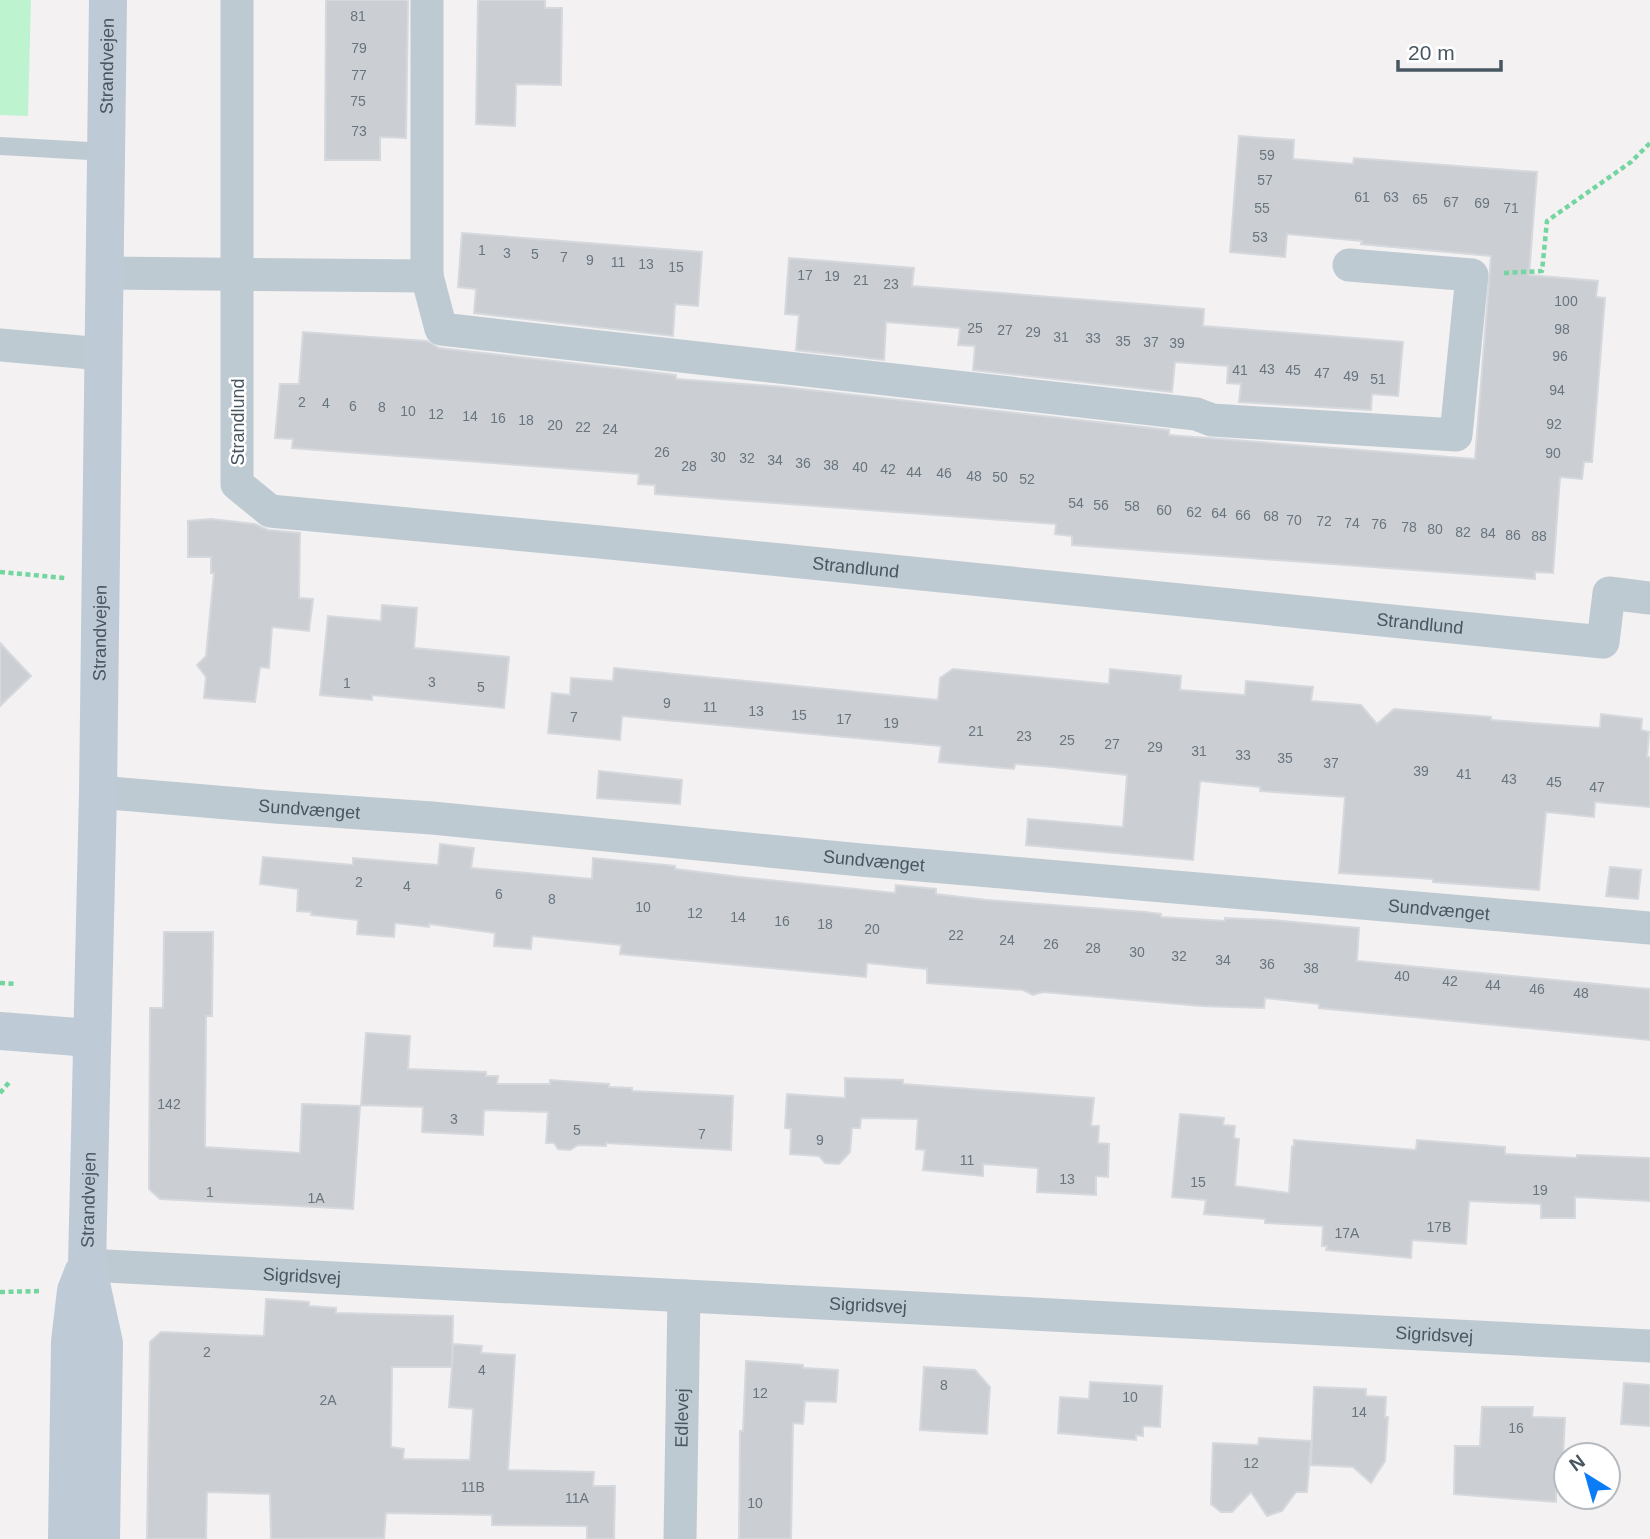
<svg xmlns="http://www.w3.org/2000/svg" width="1650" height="1539" font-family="Helvetica,sans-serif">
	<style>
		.green { fill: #bef3d0 }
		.building { fill: #cbcfd4; stroke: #d5d8dd; stroke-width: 2; fill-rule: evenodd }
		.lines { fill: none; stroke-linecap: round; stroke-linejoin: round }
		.path { stroke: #73d5a0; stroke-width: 4.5; stroke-dasharray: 5 3.5; stroke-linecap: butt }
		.lane { stroke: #becad2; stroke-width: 18 }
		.street { stroke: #becad2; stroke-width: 33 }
		.secondary { stroke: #becbd6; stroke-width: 38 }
		.labels { text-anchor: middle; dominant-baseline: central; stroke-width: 5; stroke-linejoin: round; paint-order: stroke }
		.number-label { font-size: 14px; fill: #68747e }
		.street-label { font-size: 18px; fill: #475661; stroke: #fff }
	</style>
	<rect width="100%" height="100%" fill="#f4f1f2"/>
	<!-- green -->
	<path class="green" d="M0,0H31L28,116L0,115Z"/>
	<!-- building -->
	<path class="building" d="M326,0H408L406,138L380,137V160H325Z
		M478,0H545V8H562L561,85L516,84L515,126L476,124Z
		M1239,136L1294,140L1293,159L1353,164L1354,158L1537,172L1529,275L1598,281L1596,297L1605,298L1592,462H1584L1582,479L1560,477L1553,573L1535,572V579L1072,545V536L1055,534L1056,524L655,494V485L638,484L639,474L292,448L293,439L275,438L280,384H299L303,332L427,341L439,348L676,375V379L784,387L1169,430V435L1475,459L1491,256L1361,244L1362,241L1287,234L1285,257L1230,252Z
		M462,233L702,252L698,306L675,304L673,336L474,313L476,289L458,287Z
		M789,258L914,268L912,286L1204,309L1203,326L1403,342L1398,396L1372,394L1371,410L1239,402L1241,384L1227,383L1228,366L1175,362L1172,392L973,370L975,346L958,345L960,328L886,322L884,360L796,350L799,315L785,314Z
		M211,519L255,524L268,530L300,533L299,598L313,599L309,631L272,627L269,668L260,667L255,702L204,698L206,677L197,665L206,656L214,573H211V557H188V521Z
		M382,605L417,608L414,648L509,657L504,708L372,695V700L320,695L328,616L381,621Z
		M0,643L31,676L0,706Z
		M614,668L938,700L940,678L953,669L1109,684L1110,669L1181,676L1180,690L1245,695L1246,681L1313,687L1311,701L1361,705L1377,724L1394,709L1491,717V720L1600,728L1601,714L1642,719L1641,730L1649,732L1647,757H1650V807L1595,802L1594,817L1546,812L1539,890L1433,882V879L1339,873L1345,797L1260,791V787L1200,781L1193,860L1026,845L1028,819L1123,827L1127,775L1053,767L1015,764L1014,769L939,762L941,746L622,716L620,740L548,733L552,693L570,695L571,678L613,681Z
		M599,771L682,780L680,804L597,798Z
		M440,844L474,848L471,868L592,879L593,858L675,866V869L740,877L895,893L896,885L936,889V894L987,900L1145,912L1161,914V917L1225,921V918L1272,920L1359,928L1357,961L1650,989V1040L1319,1008V1004L1265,998L1264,1008L1201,1006L1043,992L1033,995L1023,990L927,983V969L867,963L866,977L620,954L621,945L532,936L531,949L494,946L495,933L429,924V927L395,923L394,937L357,934L358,920L311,915L312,912L297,911L298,889L260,884L263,857L353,865V858L438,865Z
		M1610,867L1641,870L1638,899L1606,896Z
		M164,932H213L212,1016H206L205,1147L300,1153L302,1104L360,1106L353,1209L160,1199L149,1189L150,1008H163Z
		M366,1033L410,1036L408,1069L486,1072V1076H498L497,1084H550V1080L609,1084V1087L632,1088V1091L733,1096L731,1150L606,1143V1146L578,1145L570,1150L558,1149L554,1143H546L548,1112L484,1110L483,1135L422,1132L423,1107L361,1105Z
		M845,1078L903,1080V1084L1094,1098L1091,1126H1099L1098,1143L1109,1144L1108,1177L1096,1176V1195L1037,1192L1038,1168L983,1164V1176L923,1170L925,1150L916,1149L918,1119L861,1118L860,1128H852L850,1152L839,1164L825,1163L819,1156L790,1154L791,1129L785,1128L787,1094L845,1098Z
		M1180,1114L1224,1118L1223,1125L1235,1126L1234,1138L1239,1139L1235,1186L1289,1193L1292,1146H1294V1140L1416,1150L1417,1140L1505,1147V1154L1577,1158V1155L1650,1158V1201L1575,1197V1218H1541V1204L1469,1201L1466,1244L1412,1240L1411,1258L1326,1250L1327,1246H1322L1323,1226L1265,1223V1219L1204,1214L1206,1200L1172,1197Z
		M266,1299L309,1302V1306L336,1308V1313L453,1316L452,1365L453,1344L482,1346L481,1353L515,1355L508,1470L594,1472L593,1486H615L614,1539H587V1526L492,1525V1515L386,1513L384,1538L271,1539L270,1494L207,1492L206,1539H147L150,1342L161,1332L264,1336ZM392,1367H452L449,1407L473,1409L470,1460L403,1459L404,1449L391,1447Z
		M746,1361L803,1365V1368L838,1370L836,1402L805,1401L803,1424L793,1423L791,1539H739L740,1431H743Z
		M924,1367L975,1370L990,1387L987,1434L920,1430Z
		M1090,1382L1162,1386L1160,1427L1143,1426V1436L1136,1435V1440L1058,1433L1060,1397L1089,1399Z
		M1624,1383L1650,1385V1426L1621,1424Z
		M1314,1387L1366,1389V1396L1386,1397L1385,1417H1388L1385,1461L1371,1483L1353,1467L1311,1465Z
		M1482,1407H1533L1532,1417L1565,1418L1562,1477L1556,1481V1502L1454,1494L1455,1446H1480Z
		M1259,1438L1311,1441L1307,1492H1296L1282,1511L1267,1516L1251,1492L1232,1512H1221L1211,1504L1213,1443L1258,1445Z"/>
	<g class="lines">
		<!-- path -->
		<path class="path" d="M1504,273L1542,271L1547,221L1631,162L1650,143
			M0,572L65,578
			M0,983L16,984
			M0,1093L11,1080
			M0,1292L41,1291"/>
		<!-- lane -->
		<path class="lane" d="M0,146L107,152"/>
		<!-- street -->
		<g class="street">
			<path id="s1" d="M237,0V484L270,511L600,542L1603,642L1609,593L1650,598"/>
			<path d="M105,273L427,276V0"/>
			<path d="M427,276L441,329L1196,414L1212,420L1456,435L1472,275L1349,265"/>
			<path d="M0,345L103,354"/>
			<path id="s2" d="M98,792L275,807L432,818L861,860L1650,928"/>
			<path id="s3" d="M87,1265L1650,1346"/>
			<path id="s4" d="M680,1539L684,1296"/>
		</g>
		<!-- secondary -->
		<g class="secondary">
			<path d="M0,1031L90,1038"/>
			<path d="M67,1539L70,1342L76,1291L83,1273"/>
			<path id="s5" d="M101,1539L104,1343L87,1265L98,792L108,0"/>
		</g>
	</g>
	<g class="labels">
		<!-- number labels -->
		<g class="number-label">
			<text x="358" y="16">81</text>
			<text x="359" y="48">79</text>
			<text x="359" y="75">77</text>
			<text x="358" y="101">75</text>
			<text x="359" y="131">73</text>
			<text x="1267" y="155">59</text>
			<text x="1265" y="180">57</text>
			<text x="1362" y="197">61</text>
			<text x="1391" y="197">63</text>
			<text x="1420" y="199">65</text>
			<text x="1451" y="202">67</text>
			<text x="1482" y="203">69</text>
			<text x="1262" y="208">55</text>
			<text x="1511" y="208">71</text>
			<text x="1260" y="237">53</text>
			<text x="482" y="250">1</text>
			<text x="507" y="253">3</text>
			<text x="535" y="254">5</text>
			<text x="564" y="257">7</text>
			<text x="590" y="260">9</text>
			<text x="618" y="262">11</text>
			<text x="646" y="264">13</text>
			<text x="676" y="267">15</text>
			<text x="805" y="275">17</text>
			<text x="832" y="276">19</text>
			<text x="861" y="280">21</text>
			<text x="891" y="284">23</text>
			<text x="1566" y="301">100</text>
			<text x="975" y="328">25</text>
			<text x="1562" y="329">98</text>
			<text x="1005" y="330">27</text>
			<text x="1033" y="332">29</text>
			<text x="1061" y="337">31</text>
			<text x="1093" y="338">33</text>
			<text x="1123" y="341">35</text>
			<text x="1151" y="342">37</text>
			<text x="1177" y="343">39</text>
			<text x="1560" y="356">96</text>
			<text x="1267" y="369">43</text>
			<text x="1240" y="370">41</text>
			<text x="1293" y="370">45</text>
			<text x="1322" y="373">47</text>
			<text x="1351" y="376">49</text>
			<text x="1378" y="379">51</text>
			<text x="1557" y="390">94</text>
			<text x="302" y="402">2</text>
			<text x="326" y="403">4</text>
			<text x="353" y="406">6</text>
			<text x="382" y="407">8</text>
			<text x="408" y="411">10</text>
			<text x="436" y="414">12</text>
			<text x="470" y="416">14</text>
			<text x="498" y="418">16</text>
			<text x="526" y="420">18</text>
			<text x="1554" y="424">92</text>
			<text x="555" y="425">20</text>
			<text x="583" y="427">22</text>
			<text x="610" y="429">24</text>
			<text x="662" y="452">26</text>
			<text x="1553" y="453">90</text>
			<text x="718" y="457">30</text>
			<text x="747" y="458">32</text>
			<text x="775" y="460">34</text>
			<text x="803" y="463">36</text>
			<text x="831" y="465">38</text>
			<text x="689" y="466">28</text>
			<text x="860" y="467">40</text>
			<text x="888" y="469">42</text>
			<text x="914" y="472">44</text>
			<text x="944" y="473">46</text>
			<text x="974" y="476">48</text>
			<text x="1000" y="477">50</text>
			<text x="1027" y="479">52</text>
			<text x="1076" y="503">54</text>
			<text x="1101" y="505">56</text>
			<text x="1132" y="506">58</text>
			<text x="1164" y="510">60</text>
			<text x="1194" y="512">62</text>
			<text x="1219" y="513">64</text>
			<text x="1243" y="515">66</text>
			<text x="1271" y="516">68</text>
			<text x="1294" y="520">70</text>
			<text x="1324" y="521">72</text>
			<text x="1352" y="523">74</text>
			<text x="1379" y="524">76</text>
			<text x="1409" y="527">78</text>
			<text x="1435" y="529">80</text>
			<text x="1463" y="532">82</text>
			<text x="1488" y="533">84</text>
			<text x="1513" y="535">86</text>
			<text x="1539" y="536">88</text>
			<text x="432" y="682">3</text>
			<text x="347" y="683">1</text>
			<text x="481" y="687">5</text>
			<text x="667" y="703">9</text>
			<text x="710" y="707">11</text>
			<text x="756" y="711">13</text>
			<text x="799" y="715">15</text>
			<text x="574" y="717">7</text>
			<text x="844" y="719">17</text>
			<text x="891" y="723">19</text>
			<text x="976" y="731">21</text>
			<text x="1024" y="736">23</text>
			<text x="1067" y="740">25</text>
			<text x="1112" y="744">27</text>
			<text x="1155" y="747">29</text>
			<text x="1199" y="751">31</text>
			<text x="1243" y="755">33</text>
			<text x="1285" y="758">35</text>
			<text x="1331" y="763">37</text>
			<text x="1421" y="771">39</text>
			<text x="1464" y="774">41</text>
			<text x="1509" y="779">43</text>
			<text x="1554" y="782">45</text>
			<text x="1597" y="787">47</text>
			<text x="359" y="882">2</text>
			<text x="407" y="886">4</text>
			<text x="499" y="894">6</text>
			<text x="552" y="899">8</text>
			<text x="643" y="907">10</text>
			<text x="695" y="913">12</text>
			<text x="738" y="917">14</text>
			<text x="782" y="921">16</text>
			<text x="825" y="924">18</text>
			<text x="872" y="929">20</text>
			<text x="956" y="935">22</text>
			<text x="1007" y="940">24</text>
			<text x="1051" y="944">26</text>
			<text x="1093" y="948">28</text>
			<text x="1137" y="952">30</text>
			<text x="1179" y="956">32</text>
			<text x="1223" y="960">34</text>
			<text x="1267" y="964">36</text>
			<text x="1311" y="968">38</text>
			<text x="1402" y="976">40</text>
			<text x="1450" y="981">42</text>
			<text x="1493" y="985">44</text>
			<text x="1537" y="989">46</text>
			<text x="1581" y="993">48</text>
			<text x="169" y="1104">142</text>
			<text x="454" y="1119">3</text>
			<text x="577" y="1130">5</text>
			<text x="702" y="1134">7</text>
			<text x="820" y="1140">9</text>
			<text x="967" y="1160">11</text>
			<text x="1067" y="1179">13</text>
			<text x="1198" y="1182">15</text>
			<text x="1540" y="1190">19</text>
			<text x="210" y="1192">1</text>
			<text x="316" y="1198">1A</text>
			<text x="1439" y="1227">17B</text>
			<text x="1347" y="1233">17A</text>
			<text x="207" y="1352">2</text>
			<text x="482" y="1370">4</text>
			<text x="944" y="1385">8</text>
			<text x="760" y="1393">12</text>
			<text x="1130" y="1397">10</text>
			<text x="328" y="1400">2A</text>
			<text x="1359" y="1412">14</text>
			<text x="1516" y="1428">16</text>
			<text x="1251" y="1463">12</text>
			<text x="473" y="1487">11B</text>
			<text x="577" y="1498">11A</text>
			<text x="755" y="1503">10</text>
		</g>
		<!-- street labels -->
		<g class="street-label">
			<text stroke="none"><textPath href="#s5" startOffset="1475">Strandvejen</textPath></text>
			<text transform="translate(238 422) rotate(-90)">Strandlund</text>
			<text stroke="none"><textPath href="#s1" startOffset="1115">Strandlund</textPath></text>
			<text stroke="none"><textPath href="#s1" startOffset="1682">Strandlund</textPath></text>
			<text stroke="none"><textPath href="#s5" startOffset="908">Strandvejen</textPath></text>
			<text stroke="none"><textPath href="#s2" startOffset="212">Sundvænget</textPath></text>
			<text stroke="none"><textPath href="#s2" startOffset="779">Sundvænget</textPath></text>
			<text stroke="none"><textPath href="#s2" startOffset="1346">Sundvænget</textPath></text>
			<text stroke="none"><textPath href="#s5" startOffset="341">Strandvejen</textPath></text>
			<text stroke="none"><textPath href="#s3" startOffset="215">Sigridsvej</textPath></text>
			<text stroke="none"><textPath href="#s3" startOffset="782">Sigridsvej</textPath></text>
			<text stroke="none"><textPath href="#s3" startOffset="1349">Sigridsvej</textPath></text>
			<text stroke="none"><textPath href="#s4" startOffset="121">Edlevej</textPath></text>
		</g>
	</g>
	<!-- north arrow -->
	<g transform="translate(1587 1476) rotate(323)"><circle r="33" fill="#ffffff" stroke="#b5bbc0" stroke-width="2"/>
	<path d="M0-5L12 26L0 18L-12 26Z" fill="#0b7cf5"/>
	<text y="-10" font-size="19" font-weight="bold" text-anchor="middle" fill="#475661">N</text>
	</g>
	<!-- scale -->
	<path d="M1398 60v10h103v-10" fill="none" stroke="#475661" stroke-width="3.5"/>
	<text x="1408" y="60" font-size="21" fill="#475661" stroke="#ffffff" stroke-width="5" paint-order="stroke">20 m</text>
</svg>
